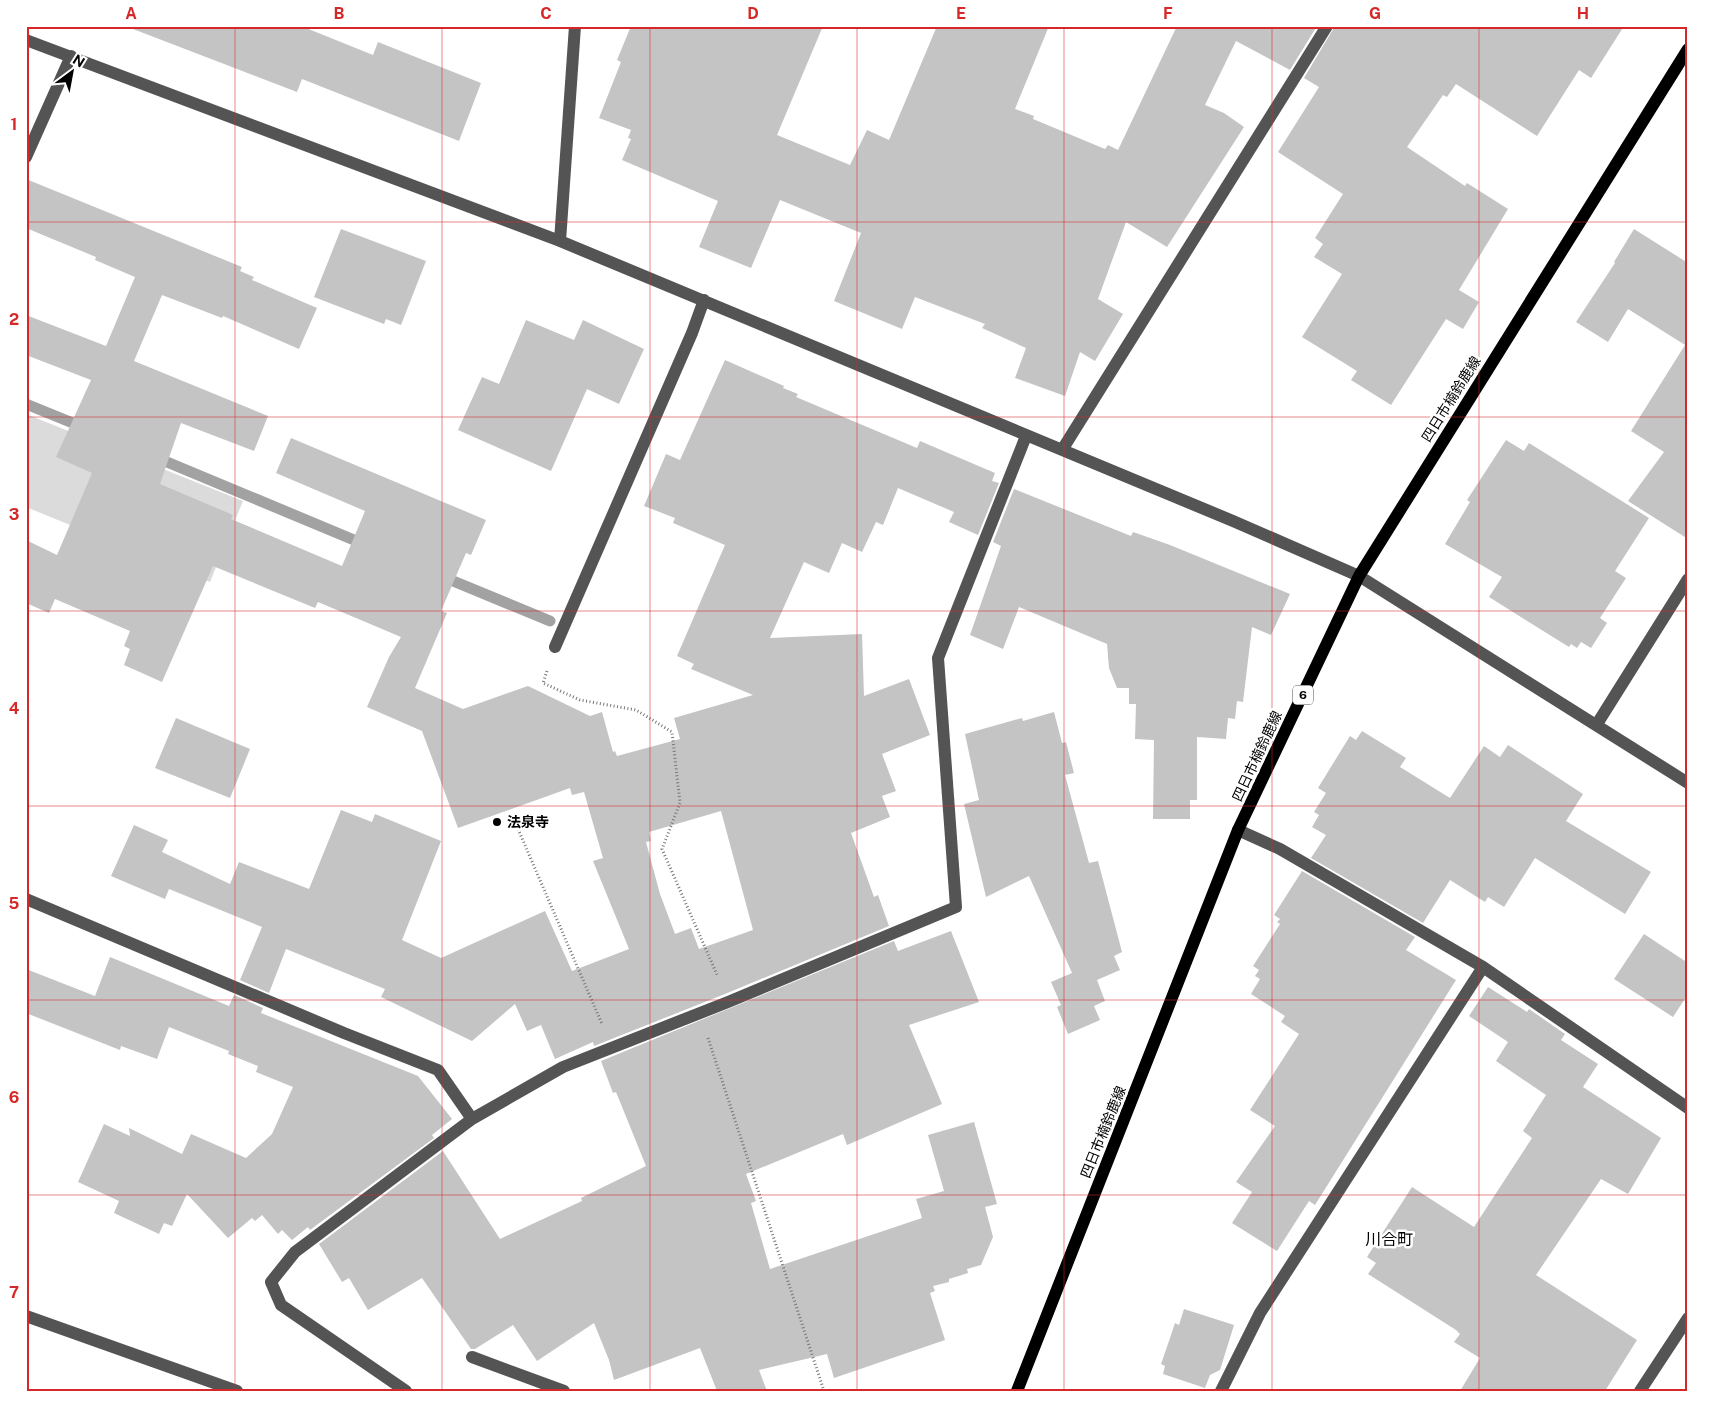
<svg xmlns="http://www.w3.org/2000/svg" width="1714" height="1417" font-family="'Public Sans','Noto Sans JP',sans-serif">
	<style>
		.green { fill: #dbdbdb }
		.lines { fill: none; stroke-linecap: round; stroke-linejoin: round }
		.stream { stroke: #a2a2a2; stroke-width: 11 }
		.building { fill: #c4c4c4; fill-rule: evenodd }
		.path { stroke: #767676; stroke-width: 3; stroke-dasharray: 1 2.5; stroke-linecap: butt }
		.minor { stroke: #545454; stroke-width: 12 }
		.major { stroke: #000; stroke-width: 12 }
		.grid { fill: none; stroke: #d62828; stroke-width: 1; stroke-opacity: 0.55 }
		.poi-dot { fill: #000; stroke: #fff; stroke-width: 2 }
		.labels { text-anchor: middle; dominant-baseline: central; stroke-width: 5; stroke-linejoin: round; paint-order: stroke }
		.shield { fill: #fff; stroke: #4c4c4c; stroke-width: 1 }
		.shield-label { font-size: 12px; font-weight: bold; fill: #000 }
		.street-label { font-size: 14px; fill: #000; stroke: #fff }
		.poi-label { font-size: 14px; font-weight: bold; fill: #000; stroke: #fff; text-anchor: start }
		.quarter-label { font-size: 16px; fill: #000; stroke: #fff }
		.neatline { fill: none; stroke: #d62828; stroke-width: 2 }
		.grid-label { font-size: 16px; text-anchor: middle; font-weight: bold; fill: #d62828 }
	</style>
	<rect width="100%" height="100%" fill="#fff"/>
	<!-- green -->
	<path class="green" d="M26,414L243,501L210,582L26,507Z"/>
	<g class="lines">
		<!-- stream -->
		<path class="stream" d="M26,404L85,428
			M155,457L366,545
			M441,576L550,621"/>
	</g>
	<!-- building -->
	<path class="building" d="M133,26H301L373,55L378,42L481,83L459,141L302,79L297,92L133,29Z
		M631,26H823L777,135L850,165L867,130L889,140L937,26H1049L1015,109L1034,116L1033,119L1105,149L1108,145L1118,150L1177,26H1317L1290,70L1236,41L1205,105L1224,113L1244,127L1167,247L1126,222L1098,299L1123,314L1095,361L1080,352L1065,396L1015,378L1026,348L982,328L985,324L915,297L902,329L834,301L861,233L780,200L751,268L699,247L718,201L622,160L631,139L628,138L631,130L599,118L621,62L617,60Z
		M1335,26H1624L1591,78L1579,70L1537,136L1456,84L1447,97L1443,95L1407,147L1465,186L1467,183L1508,209L1459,290L1479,302L1463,329L1446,319L1391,405L1351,380L1357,371L1302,337L1342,274L1314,257L1323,244L1315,238L1343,194L1278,152L1319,87L1304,78Z
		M26,179L242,267L240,271L254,277L252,280L317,308L299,349L223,316L222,318L162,295L134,361L268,416L254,451L181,423L160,484L233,515L231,519L342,566L365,511L276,473L291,438L486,520L471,555L466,553L441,611L447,613L415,688L463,709L528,686L590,716L602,712L613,752L615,751L617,756L680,739L674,718L753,695L691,669L694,664L677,656L725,545L673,523L675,518L644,506L666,454L680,460L725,360L784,386L783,388L798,394L796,397L917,448L920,441L995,473L992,481L999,483L978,535L949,522L954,512L898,488L883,525L876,522L862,552L842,543L829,573L804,562L770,638L862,634L864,696L909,679L930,735L882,754L896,791L882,796L890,817L851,833L874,897L878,895L889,926L725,994L594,1046L593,1042L555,1059L541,1025L527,1031L515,1004L472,1041L381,997L385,989L286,949L269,993L240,980L262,927L169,889L165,899L111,876L134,825L168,840L162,852L230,884L239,862L309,889L341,810L372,822L375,814L441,841L402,940L441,958L545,911L572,971L629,949L593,861L603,858L584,792L572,795L570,788L458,828L422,731L367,707L389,657L401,637L318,602L315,608L213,566L162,682L124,665L130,649L124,646L130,631L55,599L49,613L26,603V540L57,555L92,473L56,457L91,380L26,355V315L106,346L135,277L95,260L96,257L26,228ZM721,811L753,930L699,949L691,928L675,934L660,894L646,842L651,841L649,832Z
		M341,229L426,261L401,325L386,319L384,324L314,297Z
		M1634,229L1688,263V539L1628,501L1664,452L1631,431L1685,345L1628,309L1608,342L1576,322L1615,263L1614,262Z
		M526,320L574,340L583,320L644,349L619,404L587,389L551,471L458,430L482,377L499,384Z
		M1506,440L1524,451L1529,443L1649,518L1615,571L1626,578L1600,618L1607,623L1591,648L1581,642L1577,648L1571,644L1569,647L1489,597L1502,577L1445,544L1470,502L1467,500Z
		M1014,489L1131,536L1133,532L1170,545L1290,594L1271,635L1252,627L1243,702L1237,701L1235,719L1228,718L1226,739L1197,737V800H1190V819H1153L1154,740L1135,739L1136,704H1129V688H1117L1109,668L1107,644L1019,607L1003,649L970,635L1001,546L993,542Z
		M1054,712L1062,743L1066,742L1074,773L1065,775L1089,863L1098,861L1122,952L1114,956L1120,970L1097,980L1105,1001L1094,1006L1100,1020L1068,1034L1057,1007L1061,1005L1051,982L1072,973L1029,876L986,897L964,804L979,800L965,734L1022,718L1023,721Z
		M176,718L250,749L230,798L155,768Z
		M1362,731L1406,758L1400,767L1450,798L1484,746L1500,757L1508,745L1583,794L1566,821L1651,872L1625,914L1535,858L1504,907L1488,897L1485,902L1450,880L1423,923L1311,858L1326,835L1312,827L1319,815L1314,812L1326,793L1318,788L1350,736L1356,740Z
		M1302,871L1415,937L1406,950L1456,980L1315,1205L1309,1201L1277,1251L1232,1223L1252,1192L1236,1182L1275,1126L1250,1110L1299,1034L1281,1022L1285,1016L1251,994L1260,979L1255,976L1259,970L1253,966L1280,924L1277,922L1280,919L1274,915Z
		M951,931L979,1002L909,1025L942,1104L847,1145L843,1134L746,1174L756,1201L751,1203L770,1269L922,1218L916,1199L944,1191L928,1135L974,1122L997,1204L985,1207L993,1237L981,1265L967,1269L968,1273L949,1279V1282L933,1286L935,1291L930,1293L945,1340L834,1378L827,1354L759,1370L767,1391H717L700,1348L614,1380L609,1360L594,1323L537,1361L513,1325L475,1349H471L422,1278L368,1310L349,1278L342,1282L319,1244L443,1151L500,1239L582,1201L581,1198L646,1166L616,1092L613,1093L601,1061L894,941L898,951Z
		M1644,934L1688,963V994L1673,1017L1614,979Z
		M110,957L229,1006L234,995L263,1008L261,1013L418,1076L452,1119L432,1135L434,1138L310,1230L308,1227L292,1240L282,1230L278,1234L262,1215L255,1221L252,1218L228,1238L187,1194L172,1226L164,1223L159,1234L114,1213L119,1201L78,1182L104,1124L130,1136L129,1128L182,1154L191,1134L246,1158L272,1134L293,1087L256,1072L258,1066L228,1054L229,1051L169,1027L157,1059L121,1046L120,1050L26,1013V969L95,996Z
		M1488,987L1527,1012L1529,1009L1565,1034L1561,1040L1598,1064L1583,1087L1661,1138L1628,1194L1601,1179L1536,1275L1637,1340L1605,1391H1460L1480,1358L1454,1342L1460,1334L1456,1330L1368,1274L1376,1263L1367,1257L1412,1187L1474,1227L1532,1138L1523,1131L1546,1095L1496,1061L1508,1042L1469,1016Z
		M1184,1309L1234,1325L1220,1370L1210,1375L1205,1388L1163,1374L1165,1366L1161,1364L1169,1341L1175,1323L1179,1325Z"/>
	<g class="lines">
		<!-- path -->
		<path class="path" d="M547,671L543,683L580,700L636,710L672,732L680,803L662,849L718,977
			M518,829L602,1024
			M708,1038L824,1391"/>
		<!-- minor -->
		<path class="minor" d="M26,40L560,241L1233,521L1359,576L1688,783
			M26,157L71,56
			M560,241L575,26
			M1062,450L1327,26
			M555,647L692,333L704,300
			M1597,724L1688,579
			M26,899L344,1033L438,1070L472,1119L563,1067L728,1002L956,907L938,658L1026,436
			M1483,967L1688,1108
			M26,1316L237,1391
			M472,1357L564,1391
			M406,1391L281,1305L271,1282L295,1252L472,1119
			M1221,1391L1260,1313L1483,967L1280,849L1238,830
			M1640,1391L1688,1318"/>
		<!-- major -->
		<path class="major" d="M1017,1391L1238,830L1359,576L1688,49"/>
	</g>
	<!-- grid -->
	<path class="grid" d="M235,26V1391M442,26V1391M650,26V1391M857,26V1391M1064,26V1391M1272,26V1391M1479,26V1391M26,222H1688M26,417H1688M26,611H1688M26,806H1688M26,1000H1688M26,1195H1688"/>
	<!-- markers -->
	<circle class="poi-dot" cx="497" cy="822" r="5"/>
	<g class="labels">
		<!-- shield labels -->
		<rect class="shield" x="1293" y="685.5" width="20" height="19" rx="4"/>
		<g class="shield-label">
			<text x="1303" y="695">6</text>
		</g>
		<!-- street labels -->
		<g class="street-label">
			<text transform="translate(1451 399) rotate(-58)">四日市楠鈴鹿線</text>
			<text transform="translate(1257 756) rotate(-65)">四日市楠鈴鹿線</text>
			<text transform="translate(1103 1132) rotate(-68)">四日市楠鈴鹿線</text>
		</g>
		<!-- poi labels -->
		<g class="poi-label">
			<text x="507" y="822">法泉寺</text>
		</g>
		<!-- quarter labels -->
		<g class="quarter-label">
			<text x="1389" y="1239">川合町</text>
		</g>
	</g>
	<!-- border -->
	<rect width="1714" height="1417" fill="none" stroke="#ffffff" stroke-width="55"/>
	<!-- north arrow -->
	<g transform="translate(72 72) rotate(32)" stroke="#ffffff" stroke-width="4" paint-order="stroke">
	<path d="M0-4L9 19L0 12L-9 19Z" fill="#000000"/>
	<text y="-8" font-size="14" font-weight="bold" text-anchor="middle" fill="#000000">N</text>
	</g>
	<rect x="28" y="28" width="1658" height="1362" class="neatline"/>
	<g class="grid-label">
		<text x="131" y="19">A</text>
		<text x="339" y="19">B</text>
		<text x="546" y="19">C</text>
		<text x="753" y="19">D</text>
		<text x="961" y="19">E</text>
		<text x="1168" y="19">F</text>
		<text x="1375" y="19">G</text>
		<text x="1583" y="19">H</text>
		<text x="14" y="130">1</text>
		<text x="14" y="325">2</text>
		<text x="14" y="520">3</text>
		<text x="14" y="714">4</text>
		<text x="14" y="909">5</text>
		<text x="14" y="1103">6</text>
		<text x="14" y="1298">7</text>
	</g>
</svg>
